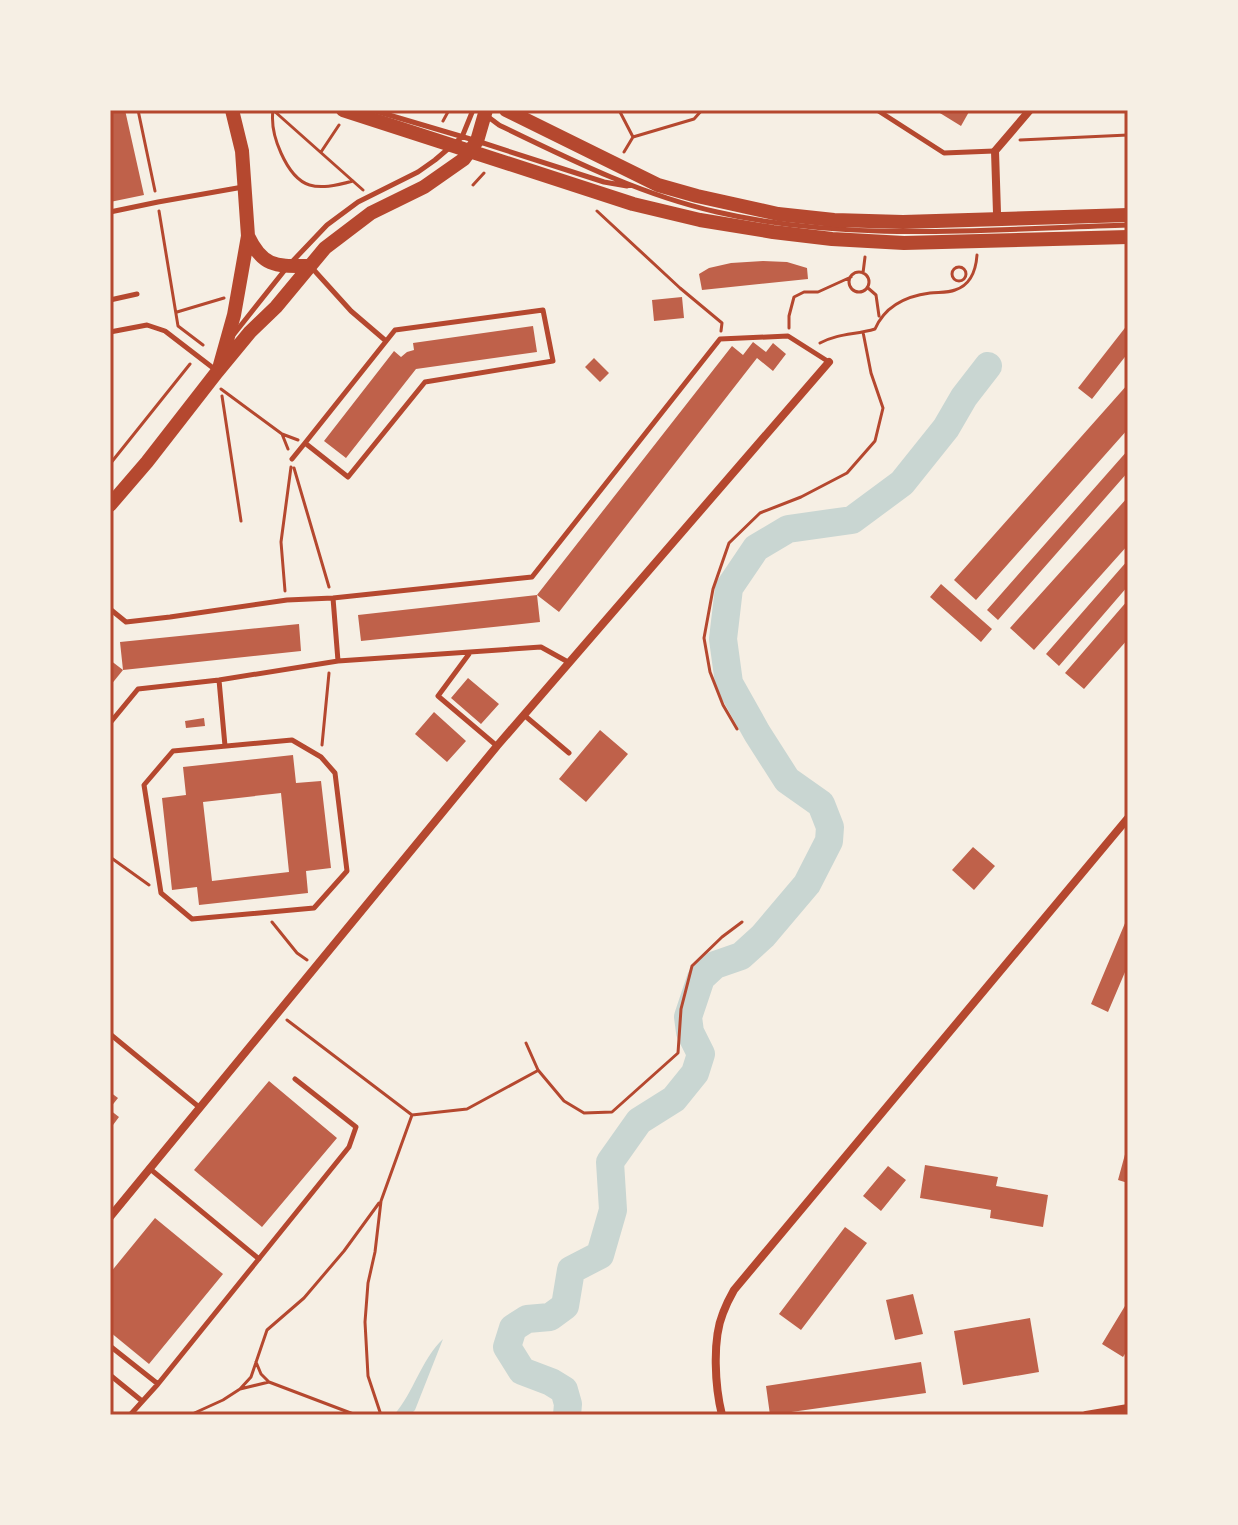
<svg xmlns="http://www.w3.org/2000/svg" width="1238" height="1525" font-family="'Nunito Sans',sans-serif">
	<style>
		.water { fill: #c9d6d2 }
		.lines { fill: none; stroke-linecap: round; stroke-linejoin: round }
		.river { stroke: #c9d6d2; stroke-width: 28 }
		.building { fill: #bf614a; fill-rule: evenodd }
		.path { stroke: #b5482f; stroke-width: 3 }
		.service { stroke: #b5482f; stroke-width: 5 }
		.minor { stroke: #b5482f; stroke-width: 8 }
		.secondary { stroke: #b5482f; stroke-width: 14 }
		.neatline { fill: none; stroke: #b5482f; stroke-width: 3 }
	</style>
	<rect width="100%" height="100%" fill="#f6efe4"/>
	<!-- water -->
	<path class="water" d="M443,1339L415,1410L410,1415H394C414,1392 421,1360 443,1339Z"/>
	<g class="lines">
		<!-- river -->
		<path class="river" d="M567,1415L568,1404L564,1390L551,1382L522,1371L507,1347L513,1328L527,1319L550,1317L565,1306L571,1270L600,1255L613,1210L610,1162L639,1121L674,1099L695,1073L701,1054L690,1032L688,1017L701,978L715,965L741,956L763,936L807,884L829,841L830,827L821,804L787,780L757,733L729,683L723,639L729,588L756,548L788,529L852,520L902,483L946,428L964,397L988,366"/>
	</g>
	<!-- building -->
	<path class="building" d="M110,110H125L144,195L110,202Z
		M935,110H970L961,126Z
		M763,261L787,262L807,268L808,279L702,290L699,274L709,268L731,263Z
		M682,297L684,318L654,321L652,300Z
		M1128,324V353L1092,399L1078,388Z
		M533,326L537,352L416,369L346,458L324,441L394,351L401,357L407,352L414,350L413,343Z
		M753,342L766,352L773,343L786,354L773,371L757,358L559,612L537,595L732,346L743,355Z
		M594,358L609,373L600,382L585,367Z
		M1128,384V429L976,600L954,580Z
		M1128,450V472L998,620L987,610Z
		M1128,497V545L1034,650L1010,628Z
		M1128,560V586L1059,666L1046,654Z
		M941,584L992,629L981,642L930,597Z
		M537,595L540,622L361,641L358,615Z
		M1128,600V639L1084,689L1065,673Z
		M299,624L301,651L123,670L120,642Z
		M110,660L123,670L110,686Z
		M468,678L499,704L481,724L451,698Z
		M434,712L466,741L447,762L415,734Z
		M204,718L205,726L186,728L185,721Z
		M600,730L628,754L586,802L559,779Z
		M293,755L296,783L321,781L331,868L306,871L308,893L199,905L197,887L172,890L162,798L186,795L183,767ZM281,793L289,872L212,881L203,802Z
		M973,847L995,866L974,890L952,870Z
		M1128,916V965L1108,1012L1091,1004Z
		M269,1081L337,1138L262,1227L194,1170Z
		M110,1092L118,1098L110,1108Z
		M110,1110L119,1117L110,1129Z
		M1127,1147H1128V1183L1118,1180Z
		M925,1165L998,1177L996,1186L1048,1195L1043,1227L990,1218L991,1210L920,1198Z
		M888,1166L906,1180L881,1211L863,1196Z
		M155,1218L223,1274L149,1364L110,1332V1273Z
		M845,1227L867,1243L801,1330L779,1314Z
		M913,1294L923,1334L895,1340L886,1300Z
		M1128,1301V1349L1123,1357L1102,1344Z
		M1030,1318L1039,1372L963,1385L954,1331Z
		M921,1362L926,1393L770,1415L766,1386Z"/>
	<g class="lines">
		<!-- path -->
		<path class="path" d="M138,110L155,191
			M273,110C271,125 275,140 281,153C298,191 316,191 353,181
			M273,110L363,190
			M619,110L633,137L624,152
			M443,121L449,110
			M633,137L694,119L702,110
			M1020,140L1128,135
			M321,152L339,125
			M473,185L484,173
			M159,211L178,326L203,345
			M597,211L680,288L722,323L721,331
			M952 274a7 7 0 1 1 14 0a7 7 0 1 1-14 0Z
			M849 282a10 10 0 1 1 20 0a10 10 0 1 1-20 0Z
			M863,273L865,257
			M868,288L876,295L879,316
			M177,312L224,298
			M789,328V316L794,297L804,292H818L851,277
			M820,343C839,333 855,335 875,329C885,306 907,296 930,293C938,292 948,293 955,290C971,285 976,269 977,255
			M221,389L282,434L298,440
			M222,396L241,521
			M282,434L288,449
			M110,464L190,364
			M294,468L329,587
			M285,591L281,542L291,467
			M737,729L723,705L710,672L704,638L713,589L729,543L760,513L801,497L847,473L875,441L883,408L871,373L863,332
			M322,745L329,673
			M110,857L149,885
			M272,922L297,953L307,960
			M287,1020L412,1115L467,1109L537,1071
			M526,1043L538,1070L564,1101L584,1113L612,1112L678,1053L681,1009L692,966L722,937L742,922
			M256,1362L261,1374L269,1382
			M240,1389L269,1382L356,1415
			M190,1415L223,1400L240,1389L251,1377L267,1330L304,1298L344,1251L379,1203
			M381,1415L368,1376L365,1322L368,1283L375,1252L381,1201L412,1115"/>
		<!-- service -->
		<path class="service" d="M372,110L477,141L604,182L627,186
			M877,110L944,153L994,151
			M487,116L499,125C569,159 641,195 717,212C850,243 993,229 1128,225
			M110,212L158,202L243,187
			M313,269L351,311L386,341
			M110,300L137,294
			M110,332L147,325L165,331L217,371
			M234,334L288,266L327,225L358,202L418,172L435,160L462,137L473,110
			M292,459L305,443L395,330L543,310L553,361L425,382L348,477L305,443
			M333,598L338,661
			M110,609L126,622L170,617L287,600L333,598L532,577L720,339L788,336L829,362
			M469,654L438,696L497,746
			M219,680L225,746
			M524,715L569,753
			M110,723L138,689L219,680L338,661L541,647L568,662
			M292,740L321,757L335,773L347,871L314,908L192,919L161,893L144,785L173,751Z
			M110,1034L199,1107
			M149,1168L259,1259
			M110,1346L158,1384
			M110,1375L142,1401
			M130,1415L158,1384L349,1147L356,1127L295,1079"/>
		<!-- minor -->
		<path class="minor" d="M996,219L997,213L995,151L1030,110
			M110,1217L497,746L829,362
			M722,1415C715,1387 712,1340 723,1313C726,1305 730,1297 734,1290L1128,818
			M1086,1415L1128,1408"/>
		<!-- secondary -->
		<path class="secondary" d="M343,110L633,204L700,220L773,232L832,239L904,243L1128,237
			M506,110L658,185L697,196L778,214L834,220L903,222L1128,215
			M248,236C263,268 277,266 310,266
			M220,365L234,315L248,236L242,151L232,110
			M110,505L147,462L217,372L250,332L276,307L325,248L371,213L424,187L464,159L477,141L486,110"/>
	</g>
	<!-- border -->
	<rect width="1238" height="1525" fill="none" stroke="#f6efe4" stroke-width="224"/>
	<rect x="112" y="112" width="1014" height="1301" class="neatline"/>
</svg>
